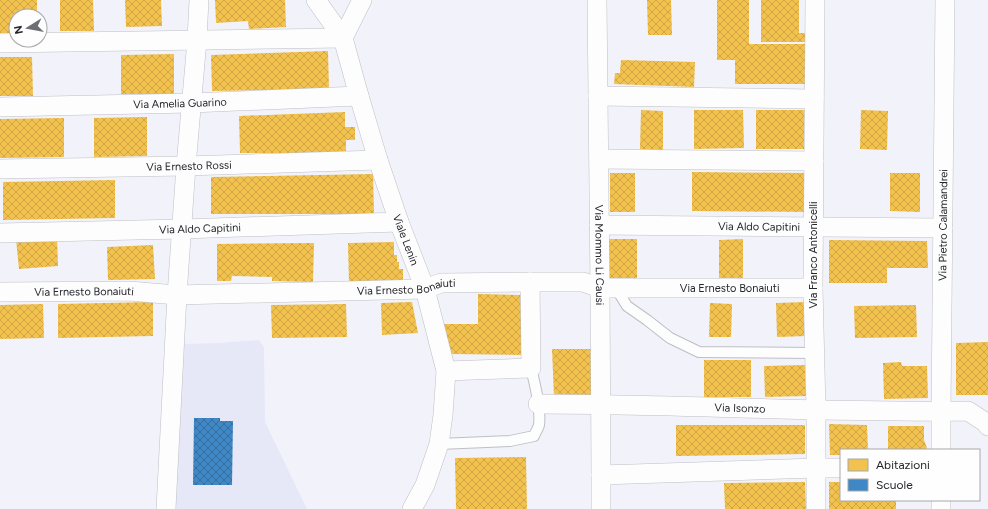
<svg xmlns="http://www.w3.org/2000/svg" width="988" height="509" font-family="Figtree,sans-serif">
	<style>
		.built { fill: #e6e8f7 }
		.homes { fill: url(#homes-cross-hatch) }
		.schools { fill: url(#schools-cross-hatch) }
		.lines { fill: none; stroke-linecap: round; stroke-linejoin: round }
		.lane-casing { stroke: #bebfc4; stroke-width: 12 }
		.street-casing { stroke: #bebfc4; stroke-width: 20 }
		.lane { stroke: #fdfdfe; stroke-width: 10 }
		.street { stroke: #fdfdfe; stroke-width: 19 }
		.labels { text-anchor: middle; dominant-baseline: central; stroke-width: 4; stroke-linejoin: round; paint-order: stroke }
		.street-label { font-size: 11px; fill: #25262b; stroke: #fefefe }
	</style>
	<defs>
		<pattern id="homes-cross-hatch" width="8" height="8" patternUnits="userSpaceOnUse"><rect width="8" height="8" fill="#f2c14e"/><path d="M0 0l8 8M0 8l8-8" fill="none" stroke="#cfa644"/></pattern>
		<pattern id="schools-cross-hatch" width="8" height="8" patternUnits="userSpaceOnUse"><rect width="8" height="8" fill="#3f88c5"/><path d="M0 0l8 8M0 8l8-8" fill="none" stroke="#356fa0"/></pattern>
	</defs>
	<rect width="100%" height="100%" fill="#f2f3fa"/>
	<!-- built -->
	<path class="built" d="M259,340L264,347L265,422L307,509H173L181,344L218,343Z"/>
	<!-- homes -->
	<path class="homes" d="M0,0H37V16H16V33H0Z
		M60,0H93L94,31H60Z
		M125,0H161L162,26L126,27Z
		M215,0H285L286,27L249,29L248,21L216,23Z
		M647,0H671L672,35H648Z
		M717,0H749V44H808V84H735V60H717Z
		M761,0H799V33H806V42H761Z
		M328,51L329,89L212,91L211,55Z
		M174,54V94H121V55Z
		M0,57H32L33,96H0Z
		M621,60L695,62L694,87L614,84L615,73H620Z
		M641,110L663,111V150L640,149Z
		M694,110H743L744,148L694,149Z
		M756,110H808V149H756Z
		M861,110L888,111L887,150L860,149Z
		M345,112V127H355V140H346V153H240L239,116Z
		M147,117V156L94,157V118Z
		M64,118V157L0,158V119Z
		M692,172L807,173V212L692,211Z
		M610,173H635V212H610Z
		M890,173H920V212L890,211Z
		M373,174L374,214H211V177Z
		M115,180V218L3,220V182Z
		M57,236L58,266L19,269L16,239Z
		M607,239H637V279L607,278Z
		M743,239V279H719V240Z
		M829,240L927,241L928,268H887V283H829Z
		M394,242V255H397V262H399V269H403V281L349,283L348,243Z
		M314,243L313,282L272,281V277L232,276L231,281H217V244Z
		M153,245L155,279L108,280L107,247Z
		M478,294L523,295L522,355L451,354L444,324H478Z
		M153,302V336L58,338V304Z
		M412,302L418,333L382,335L381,303Z
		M806,302L807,336L777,337L776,303Z
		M710,303L732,304L731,337H709Z
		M43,304L44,338L0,339V305Z
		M346,304L347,337L272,338L271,305Z
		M916,305L917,337L855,338L854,306Z
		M988,342V395H956V343Z
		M552,349H591L592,396L554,397Z
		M704,360H751V397H704Z
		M901,362L902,366H927L928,398L884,399L883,363Z
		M805,365L806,396L765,397L764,366Z
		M829,424L867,425L868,450H841V455H830Z
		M676,425H805V454L676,456Z
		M888,426H924V440L927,448L926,450H888Z
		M526,457L527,509H456L455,458Z
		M805,482L806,509H725L724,483Z
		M829,482H841V500H896V509H829Z"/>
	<!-- schools -->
	<path class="schools" d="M194,418H220V421H233L232,485H193Z"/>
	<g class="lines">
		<!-- lane casing -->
		<g class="lane-casing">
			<path id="lane" d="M616,288L627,306L647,320L670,338L699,352L814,353
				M439,444L510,441L534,436C535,433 538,429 539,425C541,408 535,385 531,368"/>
		</g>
		<!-- street casing -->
		<g class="street-casing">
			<g id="street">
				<path id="s1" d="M316,0L343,38L359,96L378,160L399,222L425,289L446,371L443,415L439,444L425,485L412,509"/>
				<path id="s2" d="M597,0L600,288L601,475V509"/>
				<path d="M815,0L813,288L816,409V509"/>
				<path d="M0,43L343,38L362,0"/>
				<path d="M598,96L814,99"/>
				<path id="s3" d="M0,107L191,103L359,96"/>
				<path d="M599,159L814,161"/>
				<path id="s4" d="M0,169L186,166L378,160"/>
				<path id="s5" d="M599,225L943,228"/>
				<path id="s6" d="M0,233L182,229L399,222"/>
				<path id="s7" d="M0,292L129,291L177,295L425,289L441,283L530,282H583L600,288H813"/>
				<path d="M446,371L531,368L530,282"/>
				<path id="s8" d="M538,404C681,404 825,413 968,411L985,422L988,426"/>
				<path id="s9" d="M941,450V411L945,0"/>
				<path d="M601,475L816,468H841"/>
				<path d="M166,509L177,295L186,166L197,40L199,0"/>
				<path d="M941,509V500"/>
			</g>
		</g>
		<!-- lane -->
		<use href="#lane" class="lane"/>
		<!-- street -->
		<use href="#street" class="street"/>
	</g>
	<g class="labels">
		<!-- street labels -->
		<g class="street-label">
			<text stroke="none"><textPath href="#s3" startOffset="180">Via Amelia Guarino</textPath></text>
			<text stroke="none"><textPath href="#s4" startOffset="189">Via Ernesto Rossi</textPath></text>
			<text stroke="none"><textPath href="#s9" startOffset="225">Via Pietro Calamandrei</textPath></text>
			<text stroke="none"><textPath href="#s5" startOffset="160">Via Aldo Capitini</textPath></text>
			<text stroke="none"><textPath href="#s6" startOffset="200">Via Aldo Capitini</textPath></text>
			<text stroke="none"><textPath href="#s1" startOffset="258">Viale Lenin</textPath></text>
			<text stroke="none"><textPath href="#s2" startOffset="255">Via Mommo Li Causi</textPath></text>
			<text transform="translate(813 255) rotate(-90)">Via Franco Antonicelli</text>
			<text stroke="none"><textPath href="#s7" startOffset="407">Via Ernesto Bonaiuti</textPath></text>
			<text stroke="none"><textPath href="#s7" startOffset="732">Via Ernesto Bonaiuti</textPath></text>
			<text stroke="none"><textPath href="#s7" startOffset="84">Via Ernesto Bonaiuti</textPath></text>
			<text stroke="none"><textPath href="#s8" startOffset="202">Via Isonzo</textPath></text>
		</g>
	</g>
	<!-- legend -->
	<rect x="840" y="449" width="140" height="52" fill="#fefefe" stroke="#a7a8aa"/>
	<rect x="848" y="459" width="20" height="12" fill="#f2c14e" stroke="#a7a8aa"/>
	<text x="876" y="469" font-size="12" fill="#25262b">Abitazioni</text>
	<rect x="848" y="479" width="20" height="12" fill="#3f88c5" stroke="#a7a8aa"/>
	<text x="876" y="489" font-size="12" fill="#25262b">Scuole</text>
	<!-- north arrow -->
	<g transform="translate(28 28) rotate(259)"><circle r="19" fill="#fefefe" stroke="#a7a8aa"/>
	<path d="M0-3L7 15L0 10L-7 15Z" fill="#6d6e73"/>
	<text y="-6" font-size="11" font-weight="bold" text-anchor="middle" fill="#25262b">N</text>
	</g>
</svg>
